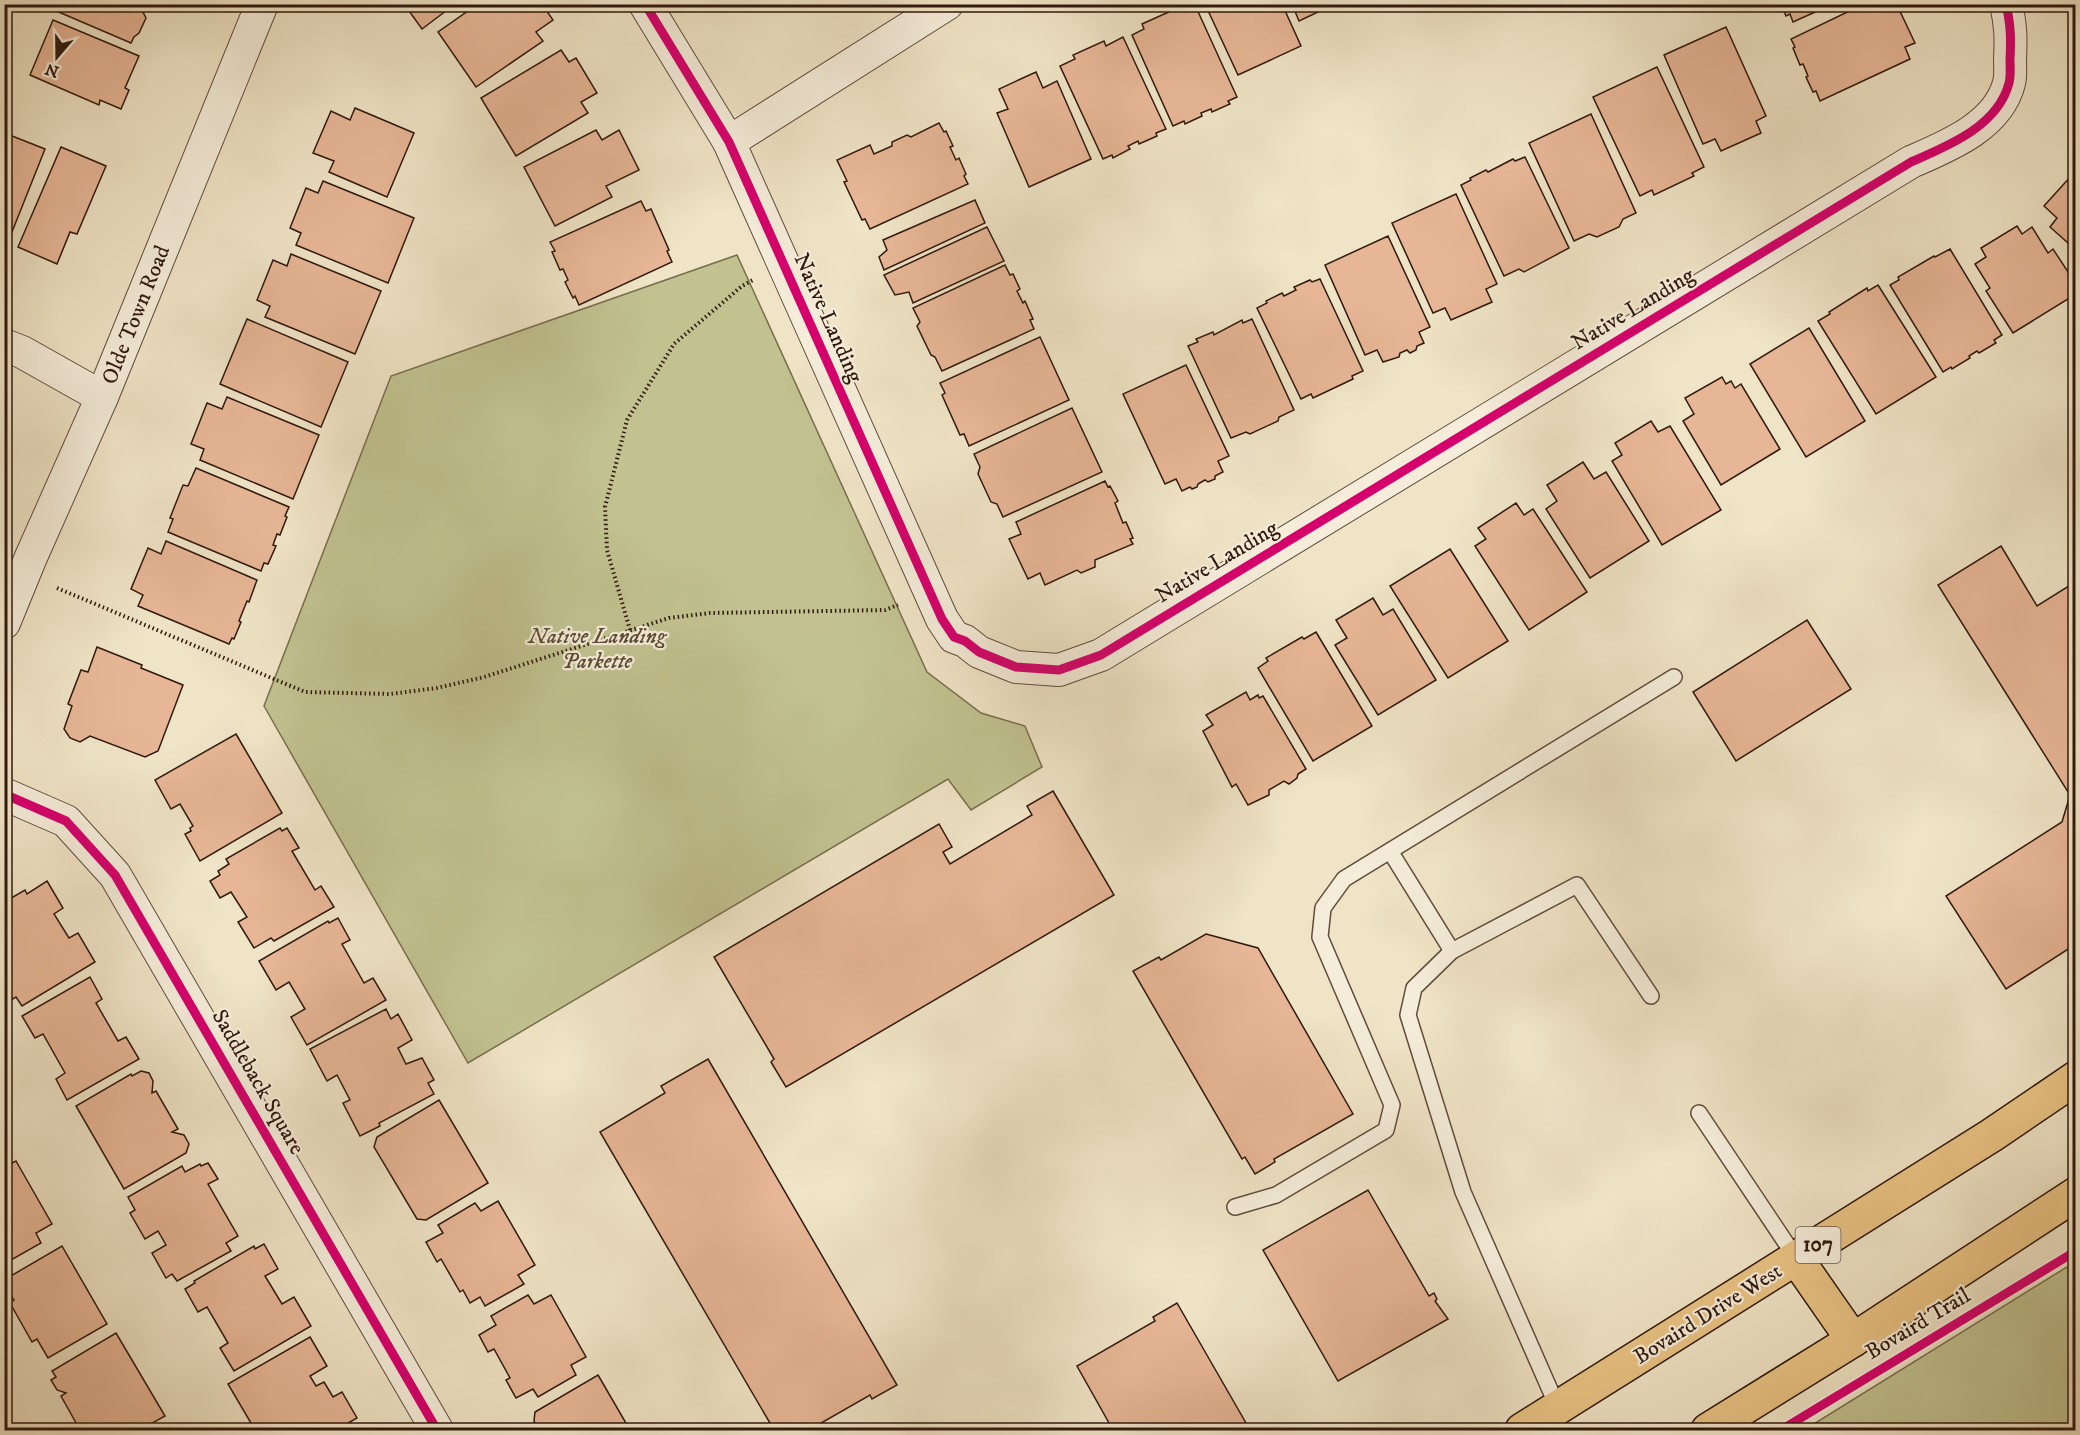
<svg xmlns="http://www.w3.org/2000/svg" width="2080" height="1435" font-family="'IM FELL DW Pica',serif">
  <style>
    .green { fill: #c1c290; stroke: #786e4e; stroke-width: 1.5 }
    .building { fill: #e7b696; stroke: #30190d; stroke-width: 1.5 }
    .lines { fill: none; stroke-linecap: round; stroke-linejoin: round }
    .service-casing { stroke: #604c3b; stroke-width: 18 }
    .minor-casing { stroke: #604c3b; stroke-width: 34 }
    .primary-casing { stroke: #30190d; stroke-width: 36 }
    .path { stroke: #30190d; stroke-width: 4; stroke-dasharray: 1.5 3; stroke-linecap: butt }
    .service { stroke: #f5edda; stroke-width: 15 }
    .minor { stroke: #f5edda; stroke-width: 32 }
    .primary { stroke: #e8c283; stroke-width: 33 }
    .cycleway-casing { stroke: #f5edda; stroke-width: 13 }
    .cycleway { stroke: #d6006c; stroke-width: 9 }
    .labels { text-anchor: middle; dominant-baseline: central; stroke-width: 4.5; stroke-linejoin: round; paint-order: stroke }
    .shield { fill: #f5edda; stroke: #6b594a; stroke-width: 1.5 }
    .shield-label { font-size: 21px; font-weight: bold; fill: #30190d }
    .street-label { font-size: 22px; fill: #30190d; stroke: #f5edda }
    .park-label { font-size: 22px; font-style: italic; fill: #5c4c34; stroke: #f5edda }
  </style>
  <rect width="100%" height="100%" fill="#efe4c6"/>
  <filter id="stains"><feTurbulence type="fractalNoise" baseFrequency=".00333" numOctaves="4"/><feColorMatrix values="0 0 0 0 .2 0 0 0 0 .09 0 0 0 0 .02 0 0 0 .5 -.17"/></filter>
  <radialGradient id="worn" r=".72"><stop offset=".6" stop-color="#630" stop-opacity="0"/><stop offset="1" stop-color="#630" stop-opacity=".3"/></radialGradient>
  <g class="green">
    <polygon points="737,255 927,672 981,713 1025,726 1042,767 971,810 948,779 468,1063 264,706 391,376"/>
    <polygon points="2075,1262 2075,1430 1804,1430"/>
  </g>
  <g class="building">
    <polygon points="40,4 144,4 143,12 146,18 139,33 134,37 131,43"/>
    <polygon points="404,4 455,4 422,29"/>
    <polygon points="478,4 542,4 553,20 536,32 543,41 476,87 438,32"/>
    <polygon points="1205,4 1282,4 1301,46 1238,75"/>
    <polygon points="1292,4 1335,4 1299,21"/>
    <polygon points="1781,4 1833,4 1793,22 1790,14 1786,16"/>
    <polygon points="1864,4 1885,4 1887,10 1897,5 1915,43 1905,47 1910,59 1820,101 1816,91 1813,92 1806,77 1808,76 1803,64 1800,65 1793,48 1795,47 1791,39"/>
    <polygon points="1195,5 1237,97 1228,101 1230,104 1212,112 1211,109 1201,113 1202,116 1185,124 1184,121 1173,126 1132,35 1144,29 1142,24 1182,6 1183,10"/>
    <polygon points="53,20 139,56 125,88 129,90 121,109 100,100 99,105 30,75"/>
    <polygon points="1726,27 1766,116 1756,121 1761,133 1721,151 1715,139 1703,144 1664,55"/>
    <polygon points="1123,37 1166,129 1156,133 1157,136 1139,144 1138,141 1128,146 1130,149 1113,158 1112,155 1103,159 1060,66 1075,59 1073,55 1104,41 1106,46"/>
    <polygon points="561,50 569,62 576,58 597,93 581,102 588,113 516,156 481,98"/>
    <polygon points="1657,67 1704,167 1692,173 1694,176 1654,195 1652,190 1640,196 1593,97"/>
    <polygon points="1036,72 1043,88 1057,81 1091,159 1029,187 997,113 1008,109 999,89"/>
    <polygon points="355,108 414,133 387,197 329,172 334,161 313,153 331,111 350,120"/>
    <polygon points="1591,114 1636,213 1623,219 1619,227 1597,237 1589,234 1574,241 1529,143"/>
    <polygon points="939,123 944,132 946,131 953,146 950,147 956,160 959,158 966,174 964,176 968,184 870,229 865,219 862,220 844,182 847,181 837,160 870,145 874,154 892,146 892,142 907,135 911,137"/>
    <polygon points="596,130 602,140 619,130 639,170 606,186 612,197 555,226 524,167"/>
    <polygon points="7,134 45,149 8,242 4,240 4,141"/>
    <polygon points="61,147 106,166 77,234 70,232 57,264 18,247"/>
    <polygon points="1525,157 1569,248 1524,272 1519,269 1504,276 1461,185 1471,180 1470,178 1486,170 1488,172 1513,159 1515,161"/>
    <polygon points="2072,175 2076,178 2076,250 2050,227 2057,218 2044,206"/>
    <polygon points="323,181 414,218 388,283 296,245 301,233 290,228 306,188 318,193"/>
    <polygon points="1456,194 1497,284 1486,289 1492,302 1451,320 1445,308 1433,313 1392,223"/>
    <polygon points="975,200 985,223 884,270 879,257 887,250 883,240"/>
    <polygon points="641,201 646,211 651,209 669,250 667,251 672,262 579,305 575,296 573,298 565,282 568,280 563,269 560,270 552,252 555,251 550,242"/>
    <polygon points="2017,226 2022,234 2032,227 2048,253 2053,249 2076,284 2076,294 2013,333 1986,291 1990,288 1975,264 1986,257 1981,248"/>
    <polygon points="987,227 1004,261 913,303 909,292 895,295 884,275"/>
    <polygon points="1388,236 1430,327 1419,332 1424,343 1417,346 1416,350 1410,353 1407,350 1400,353 1399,357 1383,362 1377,350 1365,355 1325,265"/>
    <polygon points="1950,249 2002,335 1994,340 1996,343 1979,353 1977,351 1969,356 1970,358 1952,369 1951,367 1943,372 1890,285 1899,280 1898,277 1934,256 1935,257"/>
    <polygon points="291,254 381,291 355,354 265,317 270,306 257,300 273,260 287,266"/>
    <polygon points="1005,265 1010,275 1013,274 1020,289 1017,291 1023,303 1025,301 1033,319 1030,320 1034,329 942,371 935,357 931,355 917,326 920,322 913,308"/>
    <polygon points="1320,279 1363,371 1352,376 1353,379 1313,398 1311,394 1301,399 1257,308 1267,303 1266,301 1282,293 1284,296 1296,290 1294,287 1310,280 1312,282"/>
    <polygon points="1878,285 1936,377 1876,414 1818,321 1830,314 1829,312 1867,288 1868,291"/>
    <polygon points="247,319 348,362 321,427 220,384"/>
    <polygon points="1252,319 1294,410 1279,417 1278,421 1250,434 1246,432 1231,438 1188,346 1198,342 1196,339 1213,332 1214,335 1242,320 1243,323"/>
    <polygon points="1809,328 1865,421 1806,457 1750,364"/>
    <polygon points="1040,337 1069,400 969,446 964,434 960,435 942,395 945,393 940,383"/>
    <polygon points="1186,365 1229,456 1218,461 1223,472 1215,476 1215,479 1208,482 1205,480 1198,484 1197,487 1192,489 1190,487 1182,491 1176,479 1165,484 1123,394"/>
    <polygon points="1722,377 1726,384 1731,381 1735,388 1741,384 1780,449 1721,485 1683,421 1694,414 1685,398"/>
    <polygon points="227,397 319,435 293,499 200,460 204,449 191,444 207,403 222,409"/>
    <polygon points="1072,408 1102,472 1003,517 997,504 991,502 978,474 980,467 974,454"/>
    <polygon points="1651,421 1658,432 1670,426 1721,510 1662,545 1612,461 1622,455 1615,443"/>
    <polygon points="1583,462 1594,479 1606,472 1649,541 1590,578 1546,509 1557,501 1547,485"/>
    <polygon points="196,468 289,507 285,516 287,517 280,535 277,534 273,545 276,546 268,564 264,563 261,571 168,532 173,519 170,518 183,485 188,486"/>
    <polygon points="1105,481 1108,487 1110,486 1118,501 1115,503 1123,523 1126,522 1133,538 1130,539 1133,544 1095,560 1095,567 1081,573 1077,570 1045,585 1040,573 1028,579 1009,539 1021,534 1016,522"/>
    <polygon points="1516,503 1524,515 1533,509 1587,592 1529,630 1475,546 1486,539 1478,528"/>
    <polygon points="166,541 257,580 249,602 247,601 239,621 241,622 234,639 232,638 229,644 138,606 143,595 131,589 148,548 161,554"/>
    <polygon points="2001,546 2037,606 2072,584 2076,589 2076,944 2006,989 1946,896 2062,822 2070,795 1938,585"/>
    <polygon points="1450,549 1508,641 1448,678 1390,586"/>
    <polygon points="1373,598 1383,615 1393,609 1436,680 1378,715 1335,645 1347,638 1336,620"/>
    <polygon points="1807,620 1851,689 1736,761 1693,692"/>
    <polygon points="1316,632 1372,726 1313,761 1258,668 1268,661 1266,658 1302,637 1304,639"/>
    <polygon points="97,647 142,665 141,668 183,685 158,751 145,757 90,736 80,742 70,738 64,729 72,706 68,704 81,670 88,672"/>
    <polygon points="1246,692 1250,700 1258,695 1259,698 1263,696 1306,769 1298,774 1297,778 1289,784 1284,781 1269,790 1269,795 1248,805 1236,784 1232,787 1203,731 1213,725 1206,715"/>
    <polygon points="236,734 282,813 200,861 185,834 191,831 190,828 193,826 180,804 171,809 155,780"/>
    <polygon points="1053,791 1114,895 786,1087 771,1062 774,1059 714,957 939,824 952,847 943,852 950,864 1032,815 1027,806"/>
    <polygon points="280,828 282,831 287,828 299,848 292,851 315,890 321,886 334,907 274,941 271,938 254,948 238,922 247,917 231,892 220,898 210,881 220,875 218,871 229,864 226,859"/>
    <polygon points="47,881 63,908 54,914 69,938 78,933 95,962 22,1006 16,997 11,1000 4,990 4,971 9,968 4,960 4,899 7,897 8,900 25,890 27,894"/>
    <polygon points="338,918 350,940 342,944 364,983 373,978 386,1000 307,1045 291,1017 305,1009 289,982 276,990 259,961 328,921 329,923"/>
    <polygon points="1206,934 1258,948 1353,1114 1274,1159 1275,1162 1255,1174 1245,1157 1242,1159 1133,971 1159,957 1161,960"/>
    <polygon points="90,977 102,999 96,1003 118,1041 126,1037 139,1059 67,1100 56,1079 65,1073 43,1034 35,1038 22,1016"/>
    <polygon points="386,1009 391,1019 398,1014 412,1040 398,1048 406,1064 422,1058 434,1080 428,1083 434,1094 379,1123 380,1126 360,1136 343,1103 350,1100 337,1075 327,1081 310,1049"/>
    <polygon points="708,1059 897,1385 872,1399 870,1395 809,1430 774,1430 600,1132 665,1093 661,1086"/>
    <polygon points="141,1071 149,1073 153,1081 152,1093 156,1091 178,1129 172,1132 184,1135 189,1144 186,1153 124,1189 76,1106 131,1074 132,1076"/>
    <polygon points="439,1100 488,1183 426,1220 417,1219 374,1147 377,1137"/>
    <polygon points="16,1161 52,1224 36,1233 41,1243 4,1264 4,1167"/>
    <polygon points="208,1163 218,1179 208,1184 238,1236 226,1243 231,1251 177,1281 172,1274 166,1278 152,1253 166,1245 158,1231 145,1239 130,1213 135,1210 128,1197 182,1166 185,1172 200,1164 201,1166"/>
    <polygon points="1368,1190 1429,1296 1434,1293 1437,1299 1435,1301 1448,1319 1338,1381 1263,1250"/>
    <polygon points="498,1201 535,1265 518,1275 524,1284 485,1306 480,1297 470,1303 463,1290 460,1292 441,1259 437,1262 426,1242 443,1233 438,1225 475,1203 481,1211"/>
    <polygon points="264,1244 278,1269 265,1276 282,1304 294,1297 311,1326 234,1371 220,1348 228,1343 207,1307 198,1312 185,1289 195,1283 194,1281 254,1246 255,1249"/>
    <polygon points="62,1246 107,1324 48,1358 37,1339 32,1342 10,1303 14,1300 4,1285 4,1280"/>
    <polygon points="528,1295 534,1304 551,1295 586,1357 571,1365 576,1375 538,1397 533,1389 516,1398 506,1380 510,1378 494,1349 488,1352 479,1335 496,1325 491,1316"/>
    <polygon points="1177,1303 1250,1430 1113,1430 1077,1366 1155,1321 1153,1317"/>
    <polygon points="116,1333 165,1416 140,1430 80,1430 61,1396 66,1393 57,1390 51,1380 56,1377 52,1371"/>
    <polygon points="310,1337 327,1366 310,1376 316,1386 324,1382 333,1397 342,1392 357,1418 336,1430 255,1430 228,1384"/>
    <polygon points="598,1375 630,1430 539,1430 534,1421 535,1412"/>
  </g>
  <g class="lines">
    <defs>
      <g id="service">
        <polyline points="1390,851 1452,951"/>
        <polyline points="1699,1113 1796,1258"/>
        <polyline points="1235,1207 1276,1195 1386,1130 1392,1105 1320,937 1323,908 1344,879 1674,677"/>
        <polyline points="1558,1408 1463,1192 1408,1015 1414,988 1452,951 1577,885 1651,996"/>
      </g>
      <g id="minor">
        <path d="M645,4L729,142L942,619L954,637L965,641L979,652L1016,667L1059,670L1101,655L1911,162C1948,146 1998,126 2009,83C2011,76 2010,67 2010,60C2011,39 2011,26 2006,4"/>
        <polyline points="729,142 947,4"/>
        <polyline points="4,345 22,352 102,397"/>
        <polyline points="4,623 31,557 102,397 262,4"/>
        <polyline points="4,794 66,821 115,875 437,1430"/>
      </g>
      <g id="primary">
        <polyline points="1796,1258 1853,1340"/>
        <polyline points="1522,1430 1992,1135 2076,1078"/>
        <polyline points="1708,1430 1853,1340 2076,1194"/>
      </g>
    </defs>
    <use href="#service" class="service-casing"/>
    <use href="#minor" class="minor-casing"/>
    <use href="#primary" class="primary-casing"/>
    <g class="path">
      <polyline points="57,588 305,692 390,694 437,688 484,677 669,618 710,613 885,610 898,605"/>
      <polyline points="630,630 607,550 605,507 627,420 674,344 742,286 753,280"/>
    </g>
    <use href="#service" class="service"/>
    <use href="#minor" class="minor"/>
    <use href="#primary" class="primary"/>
    <defs>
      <g id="cycleway">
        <path d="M645,4L729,142L942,619L954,637L965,641L979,652L1016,667L1059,670L1101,655L1911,162C1948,146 1998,126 2009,83C2011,76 2010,67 2010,60C2011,39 2011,26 2006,4"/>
        <polyline points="4,794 66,821 115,875 437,1430"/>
        <polyline points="1781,1430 2076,1251"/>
      </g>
    </defs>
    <use href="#cycleway" class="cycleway-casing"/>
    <use href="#cycleway" class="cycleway"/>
  </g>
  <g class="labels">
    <rect class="shield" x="1795.5" y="1227" width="45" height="36" rx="4.5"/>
    <g class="shield-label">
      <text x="1818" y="1245">107</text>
    </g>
    <g class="street-label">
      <text transform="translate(1633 309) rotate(-31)">Native Landing</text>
      <text transform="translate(136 315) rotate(-68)">Olde Town Road</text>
      <text transform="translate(828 318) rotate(66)">Native Landing</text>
      <text transform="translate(1217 562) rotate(-31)">Native Landing</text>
      <text transform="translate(258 1082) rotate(60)">Saddleback Square</text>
      <text transform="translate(1708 1314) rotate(-32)">Bovaird Drive West</text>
      <text transform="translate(1918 1324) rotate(-31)">Bovaird Trail</text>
    </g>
    <g class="park-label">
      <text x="597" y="636">Native Landing<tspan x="597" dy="25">Parkette</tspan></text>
    </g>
  </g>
  <rect width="2080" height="1435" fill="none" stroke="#efe4c6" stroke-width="24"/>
  <rect x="6" y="6" width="2068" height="1423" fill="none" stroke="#30190d" stroke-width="3"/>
  <rect x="12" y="12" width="2056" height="1411" fill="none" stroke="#30190d" stroke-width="1.5"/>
  <g transform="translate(57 57) rotate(200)" stroke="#f5edda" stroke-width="4.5" paint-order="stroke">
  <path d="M0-4.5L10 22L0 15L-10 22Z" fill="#30190d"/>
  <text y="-9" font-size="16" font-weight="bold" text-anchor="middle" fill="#30190d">N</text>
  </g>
  <rect width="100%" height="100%" filter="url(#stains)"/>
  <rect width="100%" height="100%" fill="url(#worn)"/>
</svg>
